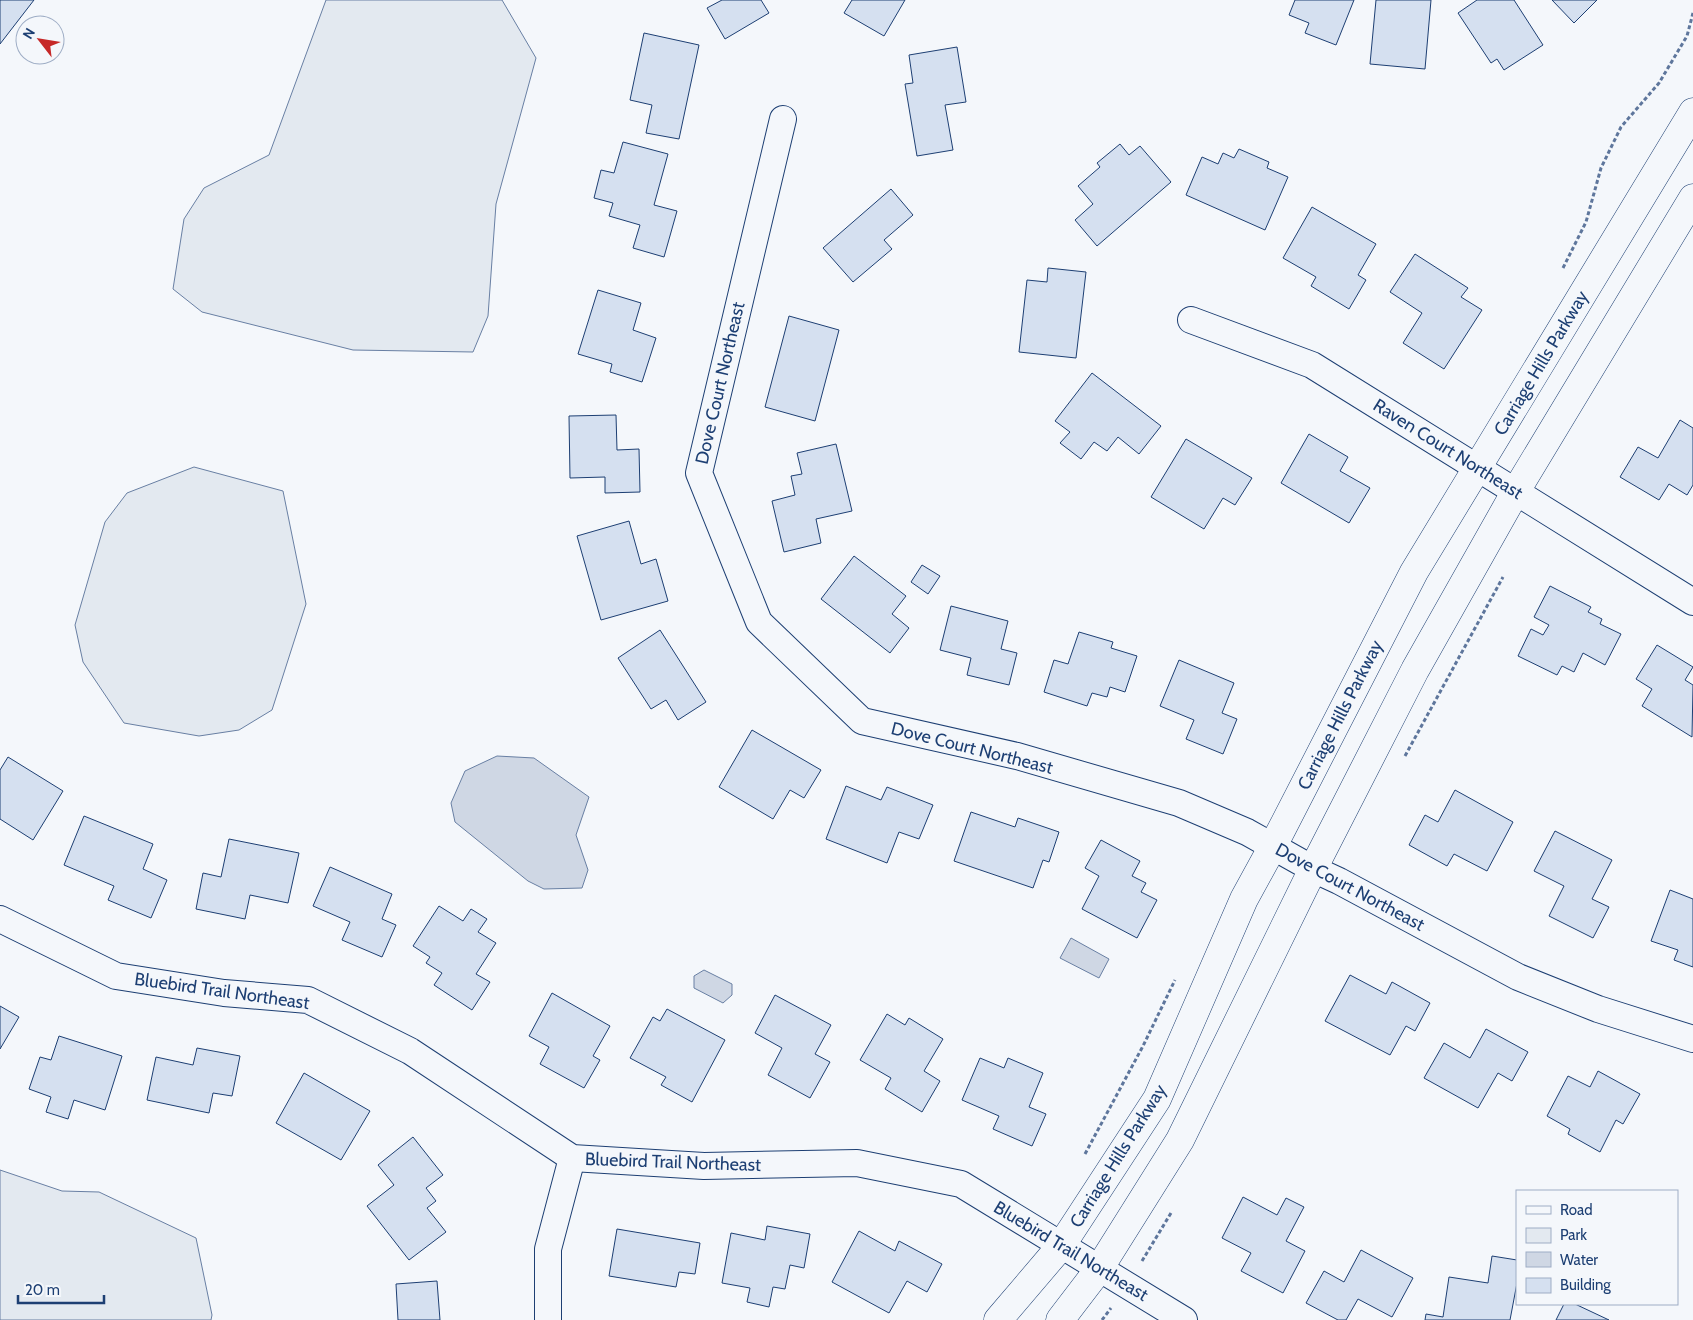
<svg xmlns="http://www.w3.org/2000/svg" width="1693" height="1320" font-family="Cabin,sans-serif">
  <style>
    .green { fill: #e3e9f0; stroke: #687fa3 }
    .water { fill: #cfd7e4; stroke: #687fa3 }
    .building { fill: #d5e0f0; stroke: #1d3f73 }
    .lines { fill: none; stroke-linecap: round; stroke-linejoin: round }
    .minor-casing { stroke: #1d3f73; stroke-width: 28 }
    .tertiary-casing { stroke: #1d3f73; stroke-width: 29 }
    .path { stroke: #5e769c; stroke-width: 3; stroke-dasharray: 4 2.5; stroke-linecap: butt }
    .minor { stroke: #f4f7fb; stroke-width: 26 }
    .tertiary { stroke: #f4f7fb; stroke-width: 28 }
    .labels { text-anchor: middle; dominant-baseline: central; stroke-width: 4; stroke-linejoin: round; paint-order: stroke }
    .street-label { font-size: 18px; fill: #1d3f73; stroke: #f4f7fb }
  </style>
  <rect width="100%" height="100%" fill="#f4f7fb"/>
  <g class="green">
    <polygon points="326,0 502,0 536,58 496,204 488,316 473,352 353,350 202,312 173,289 184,219 204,188 269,155"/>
    <polygon points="194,467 283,491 306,604 272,710 239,730 199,736 124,723 83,662 75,625 105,522 127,493"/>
    <polygon points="0,1170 62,1191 99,1192 196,1238 212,1315 211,1320 0,1320"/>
  </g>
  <g class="water">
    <polygon points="497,756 534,758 589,797 576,835 588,870 582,888 544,889 528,881 455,822 451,803 465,771"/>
    <polygon points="1071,938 1109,959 1099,978 1060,958"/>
    <polygon points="704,970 732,984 732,995 723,1003 694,988 694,976"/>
  </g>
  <g class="building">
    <polygon points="0,0 34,0 0,44"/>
    <polygon points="722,0 761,0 769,13 725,39 707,8"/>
    <polygon points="852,0 905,0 884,36 844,13"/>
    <polygon points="1295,0 1354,0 1336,45 1305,33 1309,23 1289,15"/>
    <polygon points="1376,0 1431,0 1425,69 1370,64"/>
    <polygon points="1477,0 1514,0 1543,45 1504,70 1497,59 1491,63 1458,13"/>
    <polygon points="1552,0 1597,0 1574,23"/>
    <polygon points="644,33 699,45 679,139 646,133 652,105 630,100"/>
    <polygon points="957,47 966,102 945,105 953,150 917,156 905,84 913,83 909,55"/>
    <polygon points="623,142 668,154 654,205 677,211 664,257 633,248 640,225 609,216 613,203 594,198 601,170 614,173"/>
    <polygon points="1120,144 1129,155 1140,146 1171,182 1097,246 1075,220 1093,204 1078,186 1100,167 1097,163"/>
    <polygon points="1239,149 1269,162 1267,168 1288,177 1265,230 1186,195 1202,157 1218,164 1223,153 1234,158"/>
    <polygon points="891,189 913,215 884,240 892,249 853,282 823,248"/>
    <polygon points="1312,207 1376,244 1358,275 1366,280 1349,309 1311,286 1316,277 1283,258"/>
    <polygon points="1415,254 1468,288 1461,297 1482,310 1444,369 1403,343 1422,313 1390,292"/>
    <polygon points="1048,268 1086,272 1076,358 1019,352 1027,280 1047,282"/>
    <polygon points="598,290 641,303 633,330 656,338 642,382 610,372 612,364 578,354"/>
    <polygon points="789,316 839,330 815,421 765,407"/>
    <polygon points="1092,373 1161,426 1139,454 1118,437 1107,451 1094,442 1081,459 1060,443 1070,432 1055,421"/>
    <polygon points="616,415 617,450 639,449 640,492 605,493 605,477 570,478 569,416"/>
    <polygon points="1680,420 1693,428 1693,485 1687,495 1669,484 1659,500 1620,477 1638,447 1658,458"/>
    <polygon points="1309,434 1348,457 1340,471 1370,488 1349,523 1281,483"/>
    <polygon points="1186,439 1252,478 1235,505 1223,498 1204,529 1151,497"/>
    <polygon points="836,444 852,511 816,519 821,543 784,552 772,501 795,495 791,476 802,474 797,453"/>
    <polygon points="629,521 641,564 656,559 668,601 601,620 577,536"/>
    <polygon points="854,556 906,596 892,614 909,628 890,653 821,599"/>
    <polygon points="922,565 940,576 928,594 911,582"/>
    <polygon points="1550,586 1591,607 1588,612 1602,619 1600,624 1621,634 1605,665 1583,653 1574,672 1562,666 1557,675 1518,656 1531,629 1543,635 1549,625 1534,617"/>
    <polygon points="951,606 1008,621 1001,649 1017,653 1009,685 967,675 971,658 940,650"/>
    <polygon points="660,630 706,702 678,720 666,700 651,709 618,658"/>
    <polygon points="1079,632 1113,642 1111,648 1137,656 1125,692 1110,687 1107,697 1092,693 1087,706 1044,692 1054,660 1068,664"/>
    <polygon points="1657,645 1693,667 1685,680 1693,685 1692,737 1642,706 1652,689 1636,679"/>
    <polygon points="1179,660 1234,683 1222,713 1237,719 1223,754 1186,739 1194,720 1160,706"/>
    <polygon points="752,730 821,770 804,798 790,790 773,819 719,787"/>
    <polygon points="8,757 63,791 33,840 0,819 0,770"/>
    <polygon points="846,786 881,800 887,787 933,805 919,839 899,832 887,863 826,839"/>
    <polygon points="1455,790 1513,822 1487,871 1454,854 1447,866 1409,845 1425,815 1438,822"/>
    <polygon points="971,812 1015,827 1018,818 1059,832 1049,862 1043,860 1033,888 954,861"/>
    <polygon points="84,816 153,844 143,869 167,880 151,918 108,900 114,886 64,865"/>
    <polygon points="1555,831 1612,860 1592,899 1609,907 1593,938 1549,916 1564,886 1534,871"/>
    <polygon points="229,839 299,853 288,903 250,895 245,919 196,909 203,873 221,877"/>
    <polygon points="1101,840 1140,861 1132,876 1146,883 1141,892 1157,900 1137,938 1082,909 1099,876 1085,868"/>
    <polygon points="330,867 392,894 382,919 396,925 382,957 342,940 350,922 313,906"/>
    <polygon points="1670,890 1693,899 1693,967 1674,960 1678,950 1651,941"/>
    <polygon points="439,906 463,921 471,909 487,919 478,932 496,943 476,974 490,982 472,1010 434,985 442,973 426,963 430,957 413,946"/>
    <polygon points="1350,975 1386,994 1392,982 1430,1003 1415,1031 1406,1026 1390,1055 1325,1021"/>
    <polygon points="552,993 610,1026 593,1056 600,1060 584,1088 540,1064 549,1047 529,1036"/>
    <polygon points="775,995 831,1025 815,1054 830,1062 810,1098 768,1075 782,1048 755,1033"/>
    <polygon points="0,1006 19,1017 0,1049"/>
    <polygon points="667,1009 725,1040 692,1102 661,1085 666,1077 630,1058 653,1017 660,1021"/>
    <polygon points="887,1014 905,1025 909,1018 943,1039 924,1071 940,1081 922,1112 885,1089 891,1078 860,1060"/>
    <polygon points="1486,1029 1528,1052 1512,1081 1498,1073 1478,1108 1424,1078 1444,1043 1470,1058"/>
    <polygon points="59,1036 122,1056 105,1110 74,1100 68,1119 46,1112 51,1097 29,1089 40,1057 51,1060"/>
    <polygon points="197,1048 240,1056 232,1096 213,1093 209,1113 147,1100 156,1057 193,1065"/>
    <polygon points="980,1058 1004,1068 1008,1058 1043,1073 1029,1107 1046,1114 1032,1146 993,1129 999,1116 962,1100"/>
    <polygon points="1598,1071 1640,1094 1623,1124 1616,1120 1600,1152 1568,1134 1570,1129 1547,1116 1568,1076 1590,1087"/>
    <polygon points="304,1073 370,1111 341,1160 276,1123"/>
    <polygon points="413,1137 443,1175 426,1188 436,1201 427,1208 446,1232 409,1260 367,1206 394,1185 378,1165"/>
    <polygon points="1243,1197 1277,1215 1286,1198 1304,1207 1286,1241 1305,1251 1283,1293 1241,1271 1251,1253 1222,1238"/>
    <polygon points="767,1226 810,1234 804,1268 790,1265 785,1289 773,1287 769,1307 747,1302 750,1288 722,1283 731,1233 765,1240"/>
    <polygon points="617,1229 700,1243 695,1274 679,1272 676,1287 609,1276"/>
    <polygon points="859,1231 895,1251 899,1241 942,1264 927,1292 907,1281 889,1313 832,1282"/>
    <polygon points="1361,1250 1413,1278 1392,1317 1358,1299 1346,1320 1338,1320 1306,1303 1324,1271 1344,1282"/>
    <polygon points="1492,1256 1517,1260 1517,1283 1510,1320 1425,1320 1426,1314 1443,1317 1449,1277 1488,1283"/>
    <polygon points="437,1281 440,1320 398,1320 396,1284"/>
    <polygon points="1564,1304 1575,1304 1609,1320 1556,1320"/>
  </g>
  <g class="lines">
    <defs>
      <g id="minor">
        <polyline points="783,119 699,473 759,622 862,721 1017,756 1179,803 1247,832 1313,869 1339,881 1518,977 1598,1009 1693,1039"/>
        <polyline points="1191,320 1312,365 1693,602"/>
        <polyline points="0,919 116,976 224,993 308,1000 410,1051 572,1158 704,1166 857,1163 961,1184 1184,1320"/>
        <polyline points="548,1320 548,1249 572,1158"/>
      </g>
      <g id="tertiary">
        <polyline points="998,1320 1061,1246 1157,1099 1244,899 1273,846 1414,572 1693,112"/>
        <polyline points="1060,1320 1099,1269 1180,1140 1313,869 1415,670 1516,491 1693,198"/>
      </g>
    </defs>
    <use href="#minor" class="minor-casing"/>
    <use href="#tertiary" class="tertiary-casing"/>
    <g class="path">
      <polyline points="1563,268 1586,222 1601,168 1621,127 1659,83 1687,36 1693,13"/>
      <polyline points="1405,756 1503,577"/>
      <polyline points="1085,1154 1143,1046 1175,980"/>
      <polyline points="1142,1261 1171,1213"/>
      <polyline points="1102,1320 1111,1308"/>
    </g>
    <use href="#minor" class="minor"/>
    <use href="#tertiary" class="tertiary"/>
  </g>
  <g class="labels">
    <g class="street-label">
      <text transform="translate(1541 363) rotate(-59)">Carriage Hills Parkway</text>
      <text transform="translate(720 383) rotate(-77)">Dove Court Northeast</text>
      <text transform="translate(1448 449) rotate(32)">Raven Court Northeast</text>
      <text transform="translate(1340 715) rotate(-63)">Carriage Hills Parkway</text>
      <text transform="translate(972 748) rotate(14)">Dove Court Northeast</text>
      <text transform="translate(1350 887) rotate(28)">Dove Court Northeast</text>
      <text transform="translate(222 991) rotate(8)">Bluebird Trail Northeast</text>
      <text transform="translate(1118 1156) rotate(-58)">Carriage Hills Parkway</text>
      <text transform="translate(673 1162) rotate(2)">Bluebird Trail Northeast</text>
      <text transform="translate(1071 1251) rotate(31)">Bluebird Trail Northeast</text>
    </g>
  </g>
  <rect x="1516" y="1190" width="162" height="115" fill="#f4f7fb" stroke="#9eadc5"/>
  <rect x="1526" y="1206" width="25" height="8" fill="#f4f7fb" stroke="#9eadc5"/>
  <text x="1560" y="1215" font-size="15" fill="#1d3f73">Road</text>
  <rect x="1526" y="1228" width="25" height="15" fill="#e3e9f0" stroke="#9eadc5"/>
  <text x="1560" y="1240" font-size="15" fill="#1d3f73">Park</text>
  <rect x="1526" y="1252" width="25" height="15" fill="#cfd7e4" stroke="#9eadc5"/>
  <text x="1560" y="1265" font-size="15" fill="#1d3f73">Water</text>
  <rect x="1526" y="1278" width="25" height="15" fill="#d5e0f0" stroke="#9eadc5"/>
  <text x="1560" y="1290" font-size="15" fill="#1d3f73">Building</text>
  <g transform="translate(40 40) rotate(301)"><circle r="24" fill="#f4f7fb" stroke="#9eadc5"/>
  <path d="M0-4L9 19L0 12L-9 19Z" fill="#c62828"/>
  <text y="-8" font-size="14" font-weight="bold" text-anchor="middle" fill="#1d3f73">N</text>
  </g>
  <path d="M18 1295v8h86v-8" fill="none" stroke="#1d3f73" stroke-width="2.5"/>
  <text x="25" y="1295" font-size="15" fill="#1d3f73" stroke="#f4f7fb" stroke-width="4" paint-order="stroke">20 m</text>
</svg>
